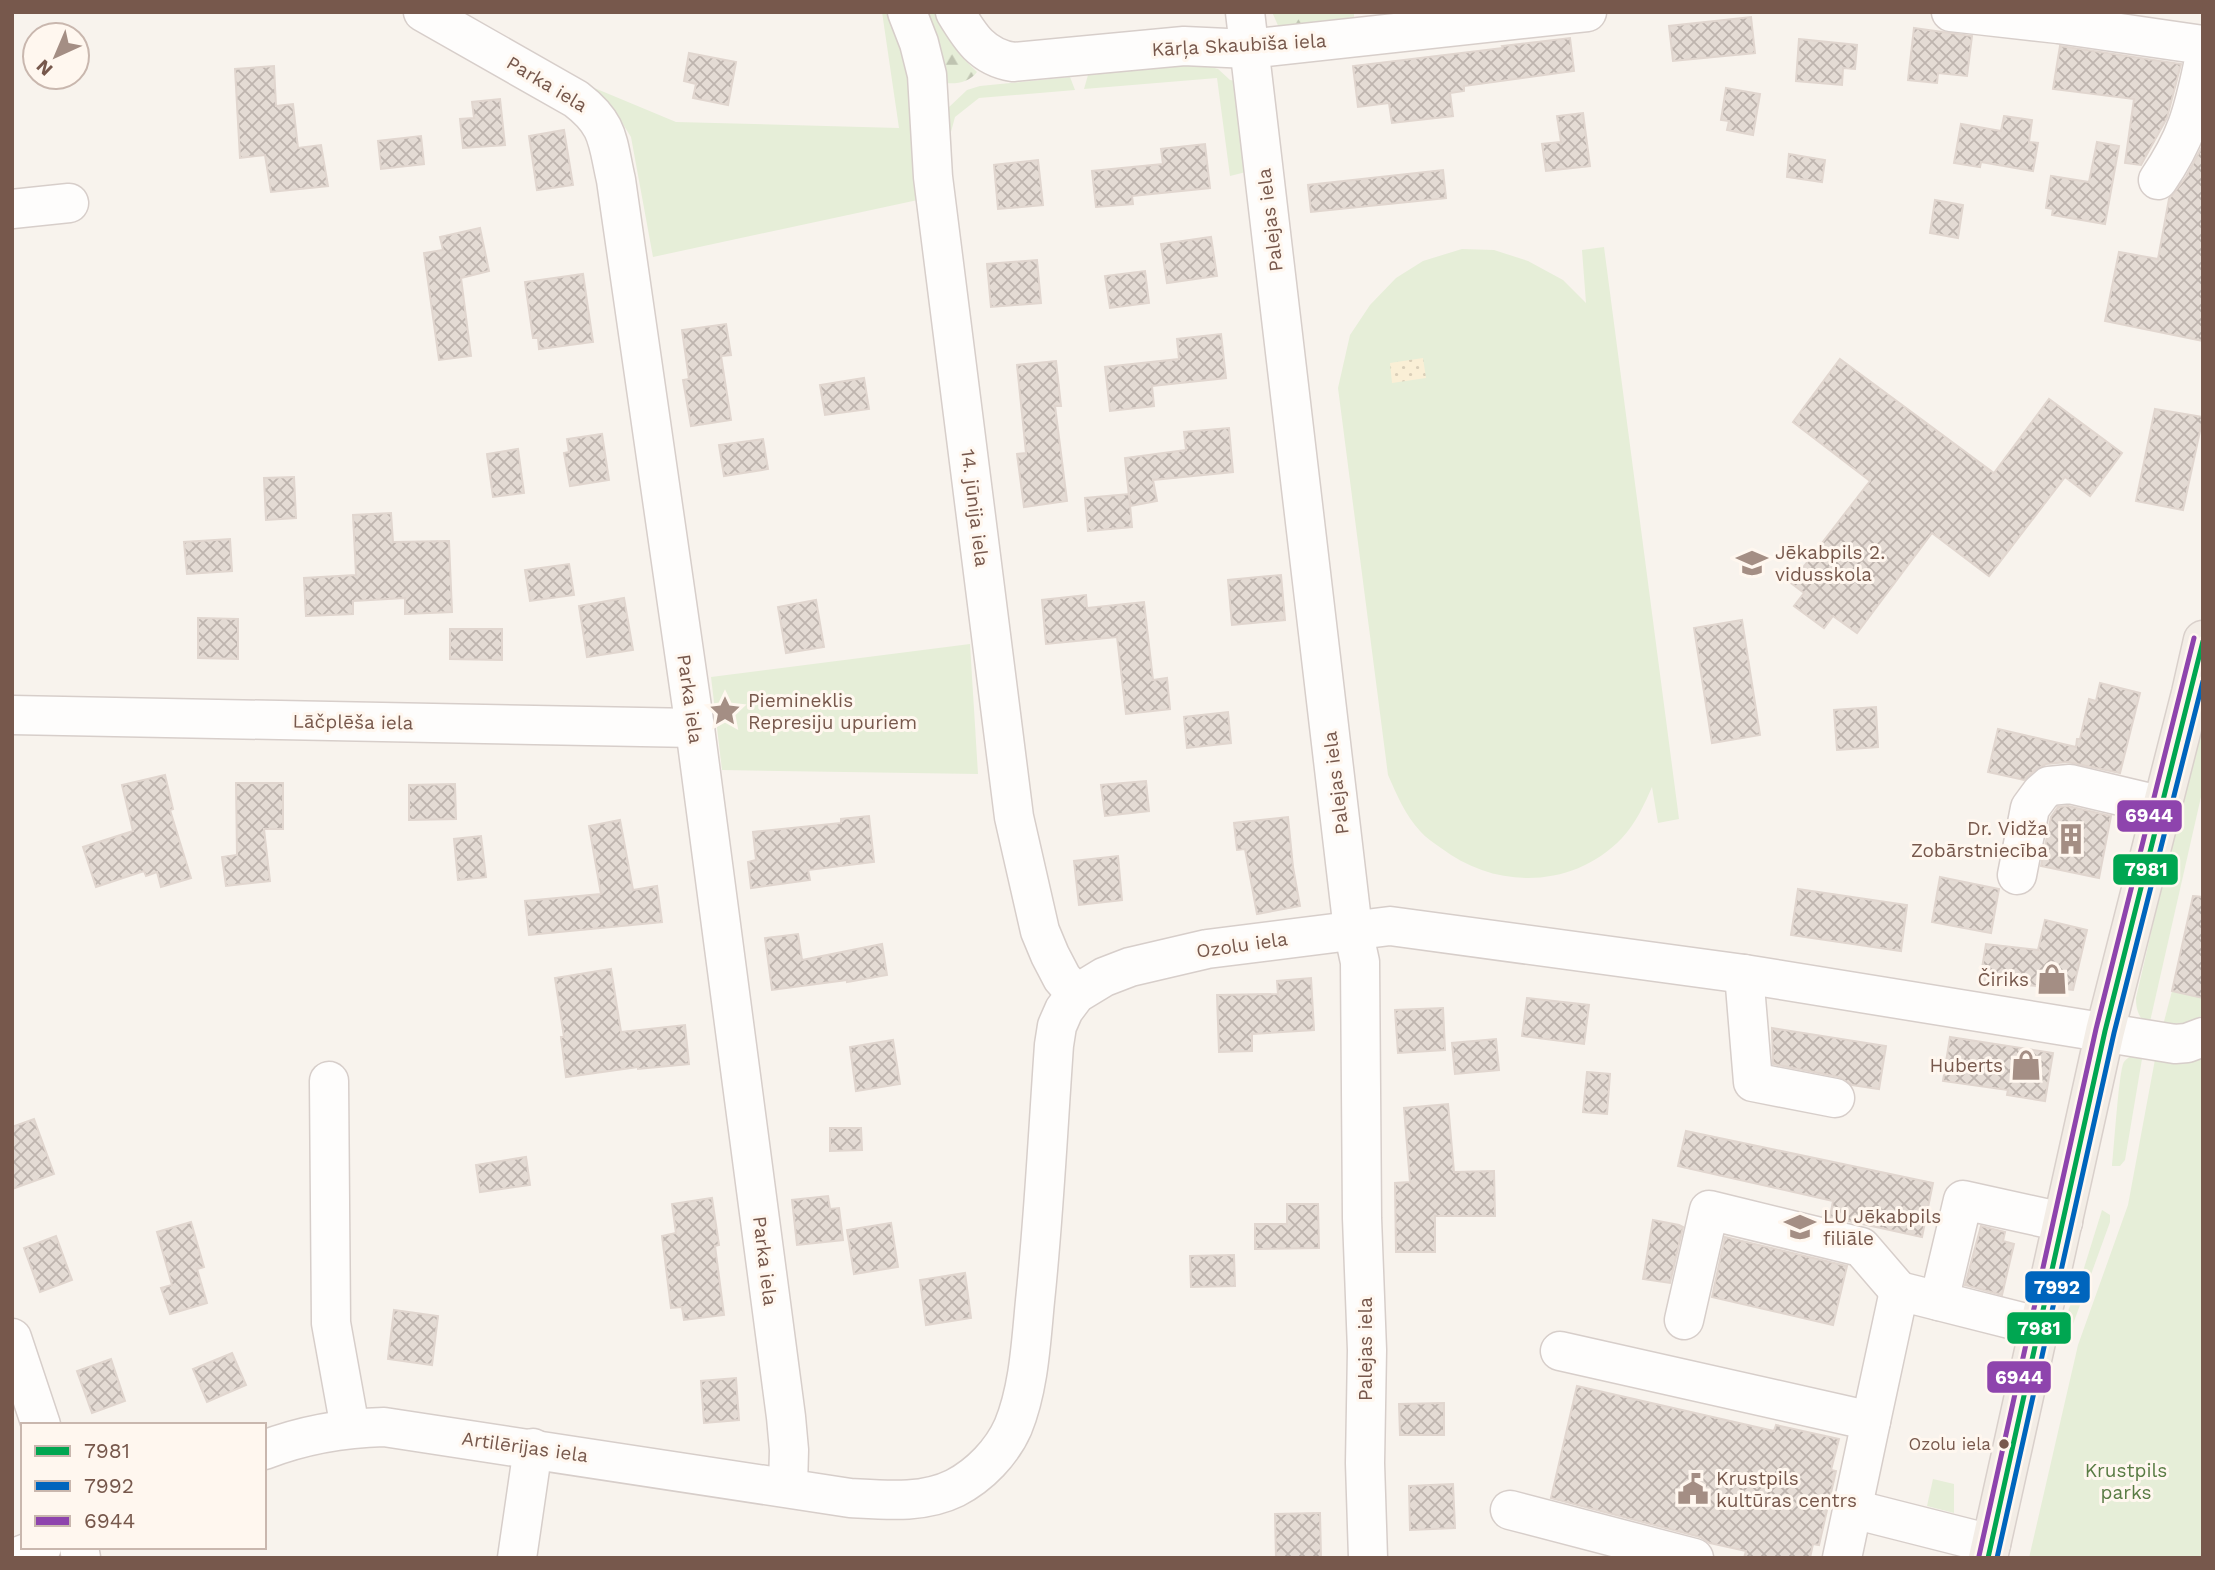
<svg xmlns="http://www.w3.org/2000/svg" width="2215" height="1570" font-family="'Work Sans',sans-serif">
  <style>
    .green { fill: #e6eed8 }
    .forest { fill: url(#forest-firs) }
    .sand { fill: url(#sand-dots) }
    .building { fill: url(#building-cross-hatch); stroke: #e1d6cf; stroke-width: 2 }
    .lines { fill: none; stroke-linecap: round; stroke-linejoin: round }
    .minor-casing { stroke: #d7ceca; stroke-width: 41 }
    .major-casing { stroke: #d9d0cb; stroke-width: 41 }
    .minor { stroke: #fefdfc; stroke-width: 38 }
    .major { stroke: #f3ede6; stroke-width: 38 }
    .bus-1-casing { stroke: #fff7ef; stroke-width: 10 }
    .bus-2-casing { stroke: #fff7ef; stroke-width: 10 }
    .bus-3-casing { stroke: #fff7ef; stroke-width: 10 }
    .bus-1 { stroke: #00a651; stroke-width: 5 }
    .bus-2 { stroke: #0065bd; stroke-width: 5 }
    .bus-3 { stroke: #8e44ad; stroke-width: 5 }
    .bus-dot { fill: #77584c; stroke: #fff7ef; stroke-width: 2.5 }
    .labels { text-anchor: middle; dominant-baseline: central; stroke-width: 6; stroke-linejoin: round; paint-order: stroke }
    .bus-label { font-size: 17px; fill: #77584c; stroke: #fff7ef; text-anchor: end }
    .street-label { font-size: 19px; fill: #77584c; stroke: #fff7ef }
    .poi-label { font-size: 19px; fill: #77584c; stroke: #fff7ef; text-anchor: start }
    .park-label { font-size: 19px; fill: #597c44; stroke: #fff7ef }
    .line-badge { stroke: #fff7ef; stroke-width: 2.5 }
    .badge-label { font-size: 19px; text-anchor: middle; font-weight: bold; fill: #fff }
  </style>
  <defs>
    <pattern id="forest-firs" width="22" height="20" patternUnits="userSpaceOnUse" patternTransform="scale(1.75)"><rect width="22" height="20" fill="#e6eed8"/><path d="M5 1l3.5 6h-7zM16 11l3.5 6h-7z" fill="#bfc4b1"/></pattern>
    <pattern id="sand-dots" width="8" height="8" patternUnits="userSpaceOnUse" patternTransform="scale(1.75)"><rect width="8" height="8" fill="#faefd6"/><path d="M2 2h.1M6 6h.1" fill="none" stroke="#dacfb9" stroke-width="1.8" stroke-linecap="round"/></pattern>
    <pattern id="building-cross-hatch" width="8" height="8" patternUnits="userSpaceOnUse" patternTransform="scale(1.75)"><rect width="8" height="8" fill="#e4dbd4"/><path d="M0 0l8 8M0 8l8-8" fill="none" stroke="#beb4ae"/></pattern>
  </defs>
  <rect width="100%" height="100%" fill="#f8f3ed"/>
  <g class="green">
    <polygon points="882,12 898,12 927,198 653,257 631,137 616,113 592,87 676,122 899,128"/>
    <polygon points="1201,64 1218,69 1230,80 1236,81 1246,172 1230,176 1217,78 1084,89 1088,75"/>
    <polygon points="1070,77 1075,90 979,98 955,117 945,154 947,109 967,90 980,86"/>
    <path d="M1604,247L1679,819L1658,823L1652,787C1644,805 1636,823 1622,838C1573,889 1496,890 1441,848C1434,843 1426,838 1420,831C1405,815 1397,795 1388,775L1338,388L1350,335L1370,305L1396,278L1423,261L1462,249L1494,250L1528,261L1563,280L1586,303L1582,250Z"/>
    <polygon points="970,644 978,774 722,770 711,677"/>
    <path d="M2203,708V788L2149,1026C2139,1018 2136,1011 2136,998Z"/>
    <polygon points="2172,991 2203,998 2203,1015 2181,1026 2162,1029"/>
    <path d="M2143,1053L2125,1160L2120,1166H2112C2114,1150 2119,1068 2124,1062C2129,1055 2136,1055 2143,1053Z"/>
    <polygon points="2203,1053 2203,1558 2029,1558 2078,1345 2128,1205 2156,1054"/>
    <polygon points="2102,1210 2110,1215 2110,1222 2068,1338 2062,1344 2056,1344 2084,1268"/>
    <polygon points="1933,1479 1954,1484 1954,1513 1927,1506"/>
  </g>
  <g class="forest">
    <path d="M916,12H943L962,50L964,59L977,72C967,85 950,85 935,81Z"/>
    <polygon points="1272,12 1354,12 1354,17 1280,30"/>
  </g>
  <polygon class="sand" points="1423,358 1426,378 1392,383 1390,363"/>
  <g class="building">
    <polygon points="1751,17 1755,53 1673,61 1669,26"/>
    <polygon points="1914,28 1972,36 1967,76 1938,73 1937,83 1908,80"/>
    <polygon points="1570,38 1574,71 1464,86 1464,91 1450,93 1453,116 1392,123 1389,103 1358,107 1353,66 1503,48 1502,46"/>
    <polygon points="1799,39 1857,45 1855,69 1843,68 1842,85 1796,81"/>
    <polygon points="2060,46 2181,64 2167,118 2141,165 2125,163 2134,99 2053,89"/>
    <polygon points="689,53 736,62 728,105 693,98 696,84 684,81"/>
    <polygon points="274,66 276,106 293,104 298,148 321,145 328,186 271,192 265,155 240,158 235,69"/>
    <polygon points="1726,88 1760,94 1753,135 1727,130 1729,121 1721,120"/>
    <polygon points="500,99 505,145 463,148 460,119 474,118 472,102"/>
    <polygon points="1583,113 1590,166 1546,171 1542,144 1561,142 1557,116"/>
    <polygon points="2004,116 2032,120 2029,142 2038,143 2033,171 1981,162 1980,167 1954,163 1961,124 2001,131"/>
    <polygon points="564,130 573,185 537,190 529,136"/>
    <polygon points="421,136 424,164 381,169 378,141"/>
    <polygon points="2097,142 2119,146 2105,224 2052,215 2053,209 2046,208 2051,176 2089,182"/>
    <polygon points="1205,144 1210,188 1132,196 1133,204 1096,207 1092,171 1163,164 1161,149"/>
    <polygon points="2203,145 2203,341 2105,321 2119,252 2158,259 2169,199 2186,177"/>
    <polygon points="1789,154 1825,160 1822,182 1787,177"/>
    <polygon points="1038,160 1043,205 998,209 994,165"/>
    <polygon points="1443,170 1446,198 1311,212 1308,185"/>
    <polygon points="1935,200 1963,205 1958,238 1930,233"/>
    <polygon points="480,228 489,271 461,278 471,356 439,360 424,253 443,250 440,237"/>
    <polygon points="1211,237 1217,276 1167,283 1161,244"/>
    <polygon points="1037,260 1041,303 991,307 987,264"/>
    <polygon points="1145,271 1149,303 1110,308 1105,276"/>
    <polygon points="583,274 593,342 539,349 538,338 533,338 525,282"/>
    <polygon points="726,324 731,355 721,356 731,420 691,426 683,380 689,379 682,330"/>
    <polygon points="1221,334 1226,378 1152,386 1154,406 1110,411 1105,367 1179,359 1177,339"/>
    <polygon points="1840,359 1994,473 2049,399 2122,453 2090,496 2065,477 1989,576 1932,533 1857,633 1833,616 1824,628 1794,606 1804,593 1791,583 1870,481 1793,422"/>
    <polygon points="1056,361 1061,406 1055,406 1067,501 1024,507 1017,454 1026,453 1017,365"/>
    <polygon points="864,378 869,409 825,415 820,385"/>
    <polygon points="2155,409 2203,417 2183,510 2136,501"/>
    <polygon points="1229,428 1233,472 1153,480 1157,501 1130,506 1125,458 1186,450 1184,432"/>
    <polygon points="602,434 609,480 570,486 564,453 569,452 567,439"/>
    <polygon points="763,439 768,469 724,476 719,445"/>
    <polygon points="518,449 524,493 493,497 487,454"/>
    <polygon points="294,477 296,518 266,520 264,478"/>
    <polygon points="1129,494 1132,527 1088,531 1085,498"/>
    <polygon points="391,513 393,542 449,541 452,612 405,614 405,598 353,601 353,614 306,616 304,578 356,575 353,515"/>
    <polygon points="230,539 232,571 187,574 184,542"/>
    <polygon points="569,564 574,595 530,601 525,570"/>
    <polygon points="1281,575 1285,620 1232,625 1228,580"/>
    <polygon points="1086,595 1087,608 1144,602 1153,680 1167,678 1170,709 1126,714 1117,637 1046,644 1042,600"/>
    <polygon points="624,598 633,650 587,657 579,606"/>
    <polygon points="816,600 824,647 786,653 778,607"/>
    <polygon points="198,618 238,619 238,659 198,658"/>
    <polygon points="1742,620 1760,735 1712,743 1694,628"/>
    <polygon points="450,629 502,629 502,660 450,659"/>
    <polygon points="2100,683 2140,693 2120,773 2068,762 2046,764 2035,770 2024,780 1988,772 1998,729 2076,747 2077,739 2080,739 2089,699 2096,701"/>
    <polygon points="1876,707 1878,747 1837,750 1834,710"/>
    <polygon points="1228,712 1231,743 1187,748 1184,717"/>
    <polygon points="165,775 173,809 170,810 191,878 161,887 157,872 146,876 144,871 96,887 83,847 133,831 122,785"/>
    <polygon points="1146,781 1149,811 1105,816 1101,785"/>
    <polygon points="236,783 283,783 283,829 264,829 270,881 226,886 222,857 237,855"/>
    <polygon points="455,784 456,819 409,820 409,785"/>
    <polygon points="2068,806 2111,816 2099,878 2041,866 2051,817 2058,807"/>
    <polygon points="869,816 874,862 808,870 810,880 751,888 748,862 756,860 753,832 841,823 841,819"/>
    <polygon points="1288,817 1293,867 1300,906 1257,914 1245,849 1237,850 1234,823"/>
    <polygon points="620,820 633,890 657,886 662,922 529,935 525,901 601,894 589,826"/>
    <polygon points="481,836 486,877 458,880 454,839"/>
    <polygon points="1118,856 1122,900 1079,905 1074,861"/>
    <polygon points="1940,877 1999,889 1991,933 1932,922"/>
    <polygon points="1798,889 1907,905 1901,951 1791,935"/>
    <polygon points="2193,896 2203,897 2203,998 2172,991"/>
    <polygon points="2045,920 2087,930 2073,990 1980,980 1986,944 2038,950"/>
    <polygon points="798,934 802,960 882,944 887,975 847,982 847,980 772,990 765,938"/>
    <polygon points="611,969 621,1032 685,1025 689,1064 638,1069 638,1067 566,1077 561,1037 564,1037 555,978"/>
    <polygon points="1311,978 1314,1030 1252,1034 1252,1051 1219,1052 1217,995 1278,994 1277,981"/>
    <polygon points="1527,998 1589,1005 1584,1044 1522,1036"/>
    <polygon points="1443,1008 1445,1050 1398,1053 1395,1010"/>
    <polygon points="1772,1028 1886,1046 1879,1089 1852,1085 1839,1077 1773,1064"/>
    <polygon points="1950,1037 2053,1053 2045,1101 2007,1095 2008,1090 1943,1081"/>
    <polygon points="1496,1039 1499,1070 1455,1074 1452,1043"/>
    <polygon points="893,1040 900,1084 856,1091 850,1047"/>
    <polygon points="1587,1072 1610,1074 1607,1114 1583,1112"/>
    <polygon points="1448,1104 1454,1172 1494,1171 1495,1216 1435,1216 1435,1252 1396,1252 1395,1183 1410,1182 1404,1108"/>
    <polygon points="34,1119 54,1174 12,1189 12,1127"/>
    <polygon points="830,1128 861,1128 862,1150 830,1151"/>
    <polygon points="1686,1131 1933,1183 1922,1237 1830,1217 1833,1201 1678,1166"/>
    <polygon points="526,1157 530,1185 480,1192 476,1165"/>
    <polygon points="828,1196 830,1209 839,1208 843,1240 797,1245 792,1200"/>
    <polygon points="712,1198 719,1245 715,1246 724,1315 684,1320 682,1307 671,1308 662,1236 676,1233 672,1204"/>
    <polygon points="1287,1204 1318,1204 1319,1248 1255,1249 1255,1224 1287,1224"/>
    <polygon points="1653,1220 1679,1225 1683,1227 1670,1283 1643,1279"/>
    <polygon points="191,1222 204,1267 197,1269 207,1303 170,1314 161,1288 172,1285 157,1232"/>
    <polygon points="891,1223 898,1267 854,1274 847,1230"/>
    <polygon points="1981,1226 2005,1232 2003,1241 2014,1244 2002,1295 1965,1285"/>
    <polygon points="56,1236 72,1280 40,1292 24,1248"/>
    <polygon points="1725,1237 1847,1266 1833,1325 1712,1297"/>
    <polygon points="1234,1255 1235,1286 1191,1287 1190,1256"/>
    <polygon points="965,1273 971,1318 926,1325 920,1280"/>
    <polygon points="394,1310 438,1316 432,1365 388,1359"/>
    <polygon points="232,1353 246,1385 207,1402 193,1369"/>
    <polygon points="111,1359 125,1401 92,1413 77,1371"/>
    <polygon points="736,1378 739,1420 704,1423 701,1381"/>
    <polygon points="1577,1386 1774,1431 1776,1425 1839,1439 1831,1470 1836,1471 1819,1545 1813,1544 1810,1558 1744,1558 1746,1551 1710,1543 1700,1537 1551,1498"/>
    <polygon points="1444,1403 1444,1435 1400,1435 1399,1404"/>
    <polygon points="1453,1484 1455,1528 1410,1530 1409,1486"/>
    <polygon points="1320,1513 1321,1558 1276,1558 1275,1514"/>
  </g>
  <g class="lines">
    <defs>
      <g id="minor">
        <path d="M423,12L576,99C610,125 607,141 616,180L695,728L786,1417L789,1450L788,1487"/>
        <polyline points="907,12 919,43 927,75 933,177 1014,817 1040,931 1050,955 1062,978 1076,994"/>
        <path d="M955,12C970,37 982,57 1013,62L1184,46L1249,49L1587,12"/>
        <polyline points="1245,12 1353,930 1360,962 1362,1218 1367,1350 1365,1463 1368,1558"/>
        <polyline points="1951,12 2058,24 2203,45"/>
        <path d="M2158,180C2186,139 2193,113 2203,65"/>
        <polyline points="12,209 69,203"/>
        <polyline points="12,715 695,728"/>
        <polyline points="2017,875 2030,808 2041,793 2049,786 2070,784 2163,806"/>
        <polyline points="1744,974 1753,1082 1835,1098"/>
        <polyline points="329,1081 331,1323 350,1428"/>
        <polyline points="1939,1301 1963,1200 2063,1222"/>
        <polyline points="1684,1320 1709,1210 1861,1247 1899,1291"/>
        <polyline points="12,1338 41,1425"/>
        <polyline points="1560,1351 1871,1421 1842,1558"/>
        <polyline points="1871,1421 1899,1291 2041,1327"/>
        <path d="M264,1450C303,1435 343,1428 384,1427L850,1498C885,1500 923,1504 955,1488C980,1475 1002,1452 1013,1427C1029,1388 1031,1342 1035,1301C1044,1216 1048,1130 1054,1045L1057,1026L1064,1010L1076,994L1104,977L1130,967L1207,949L1390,926L1744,974L2175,1044L2187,1043L2203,1037"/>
        <polyline points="1853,1509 1991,1544"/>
        <polyline points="1510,1510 1694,1558"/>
        <polyline points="79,1547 81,1558"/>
        <polyline points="14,1558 42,1547"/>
        <polyline points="517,1558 533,1448"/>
      </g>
      <polyline id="major" points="1988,1558 2105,1031 2191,693 2203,640"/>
    </defs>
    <use href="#minor" class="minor-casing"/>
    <use href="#major" class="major-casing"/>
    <use href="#minor" class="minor"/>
    <use href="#major" class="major"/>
    <defs>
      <polyline id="bus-1" points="1988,1558 2105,1031 2203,641"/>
      <polyline id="bus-2" points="1997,1558 2114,1033 2203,681"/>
      <polyline id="bus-3" points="1979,1556 2096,1029 2194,638"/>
    </defs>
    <use href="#bus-1" class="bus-1-casing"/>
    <use href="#bus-2" class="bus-2-casing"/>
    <use href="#bus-3" class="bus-3-casing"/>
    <use href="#bus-1" class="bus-1"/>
    <use href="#bus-2" class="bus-2"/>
    <use href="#bus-3" class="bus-3"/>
  </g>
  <defs>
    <symbol id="school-bare" viewBox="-9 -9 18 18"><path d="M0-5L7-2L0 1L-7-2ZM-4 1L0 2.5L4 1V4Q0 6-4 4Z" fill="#a48e84" stroke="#fff7ef" stroke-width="2.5" paint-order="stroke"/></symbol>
    <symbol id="sight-bare" viewBox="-9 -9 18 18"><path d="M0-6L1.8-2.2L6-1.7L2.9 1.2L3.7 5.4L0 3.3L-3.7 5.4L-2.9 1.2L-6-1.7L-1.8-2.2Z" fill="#a48e84" stroke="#fff7ef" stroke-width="2.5" paint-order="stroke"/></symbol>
    <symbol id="building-bare" viewBox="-9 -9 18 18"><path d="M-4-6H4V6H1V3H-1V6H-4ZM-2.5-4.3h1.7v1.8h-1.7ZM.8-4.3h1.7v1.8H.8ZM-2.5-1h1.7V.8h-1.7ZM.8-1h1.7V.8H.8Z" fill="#a48e84" stroke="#fff7ef" stroke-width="2.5" paint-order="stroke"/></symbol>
    <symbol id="shop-bare" viewBox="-9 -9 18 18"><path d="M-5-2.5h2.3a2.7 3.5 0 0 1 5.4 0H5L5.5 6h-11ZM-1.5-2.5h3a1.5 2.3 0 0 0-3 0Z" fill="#a48e84" stroke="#fff7ef" stroke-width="2.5" paint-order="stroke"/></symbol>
    <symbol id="civic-bare" viewBox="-9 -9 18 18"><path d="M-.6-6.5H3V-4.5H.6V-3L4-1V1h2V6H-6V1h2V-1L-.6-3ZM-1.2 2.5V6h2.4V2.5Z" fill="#a48e84" stroke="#fff7ef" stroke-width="2.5" paint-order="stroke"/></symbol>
  </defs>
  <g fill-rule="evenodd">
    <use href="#school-bare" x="1730" y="541" width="44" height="44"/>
    <use href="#sight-bare" x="703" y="689" width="44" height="44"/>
    <use href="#building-bare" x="2049" y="817" width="44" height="44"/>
    <use href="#shop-bare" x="2030" y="957" width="44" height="44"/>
    <use href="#shop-bare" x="2004" y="1043" width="44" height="44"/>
    <use href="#school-bare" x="1778" y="1205" width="44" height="44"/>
    <use href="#civic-bare" x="1671" y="1467" width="44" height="44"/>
  </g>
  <circle class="bus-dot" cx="2004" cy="1444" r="6"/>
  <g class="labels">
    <g class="bus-label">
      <text x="1991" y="1444">Ozolu iela</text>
    </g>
    <g class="street-label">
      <text transform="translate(1239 45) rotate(-3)">Kārļa Skaubīša iela</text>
      <text transform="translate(547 84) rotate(31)">Parka iela</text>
      <text transform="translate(1270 220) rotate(-97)">Palejas iela</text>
      <text transform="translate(975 508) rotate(83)">14. jūnija iela</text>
      <text transform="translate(690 699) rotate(82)">Parka iela</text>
      <text transform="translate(353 722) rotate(1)">Lāčplēša iela</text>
      <text transform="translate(1336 783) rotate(-97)">Palejas iela</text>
      <text transform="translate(1242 945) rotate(-8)">Ozolu iela</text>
      <text transform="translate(765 1261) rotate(83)">Parka iela</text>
      <text transform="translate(1365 1349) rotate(-90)">Palejas iela</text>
      <text transform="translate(525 1447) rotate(8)">Artilērijas iela</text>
    </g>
    <g class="poi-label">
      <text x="1775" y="552">Jēkabpils 2.<tspan x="1775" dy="22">vidusskola</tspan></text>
      <text x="748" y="700">Piemineklis<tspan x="748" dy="22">Represiju upuriem</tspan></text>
      <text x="2048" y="828" text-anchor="end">Dr. Vidža<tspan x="2048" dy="22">Zobārstniecība</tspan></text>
      <text x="2029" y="979" text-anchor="end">Čiriks</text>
      <text x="2003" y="1065" text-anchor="end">Huberts</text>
      <text x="1823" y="1216">LU Jēkabpils<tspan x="1823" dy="22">filiāle</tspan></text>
      <text x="1716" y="1478">Krustpils<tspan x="1716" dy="22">kultūras centrs</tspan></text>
    </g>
    <g class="park-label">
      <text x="2126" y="1470">Krustpils<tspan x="2126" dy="22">parks</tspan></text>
    </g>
  </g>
  <g class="line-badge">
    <rect x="2116" y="799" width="67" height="34" rx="7" fill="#8e44ad"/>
    <rect x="2112" y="853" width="67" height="33" rx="7" fill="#00a651"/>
    <rect x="2024" y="1270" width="67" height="34" rx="7" fill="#0065bd"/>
    <rect x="2006" y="1311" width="66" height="34" rx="7" fill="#00a651"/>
    <rect x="1986" y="1360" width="66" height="34" rx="7" fill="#8e44ad"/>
  </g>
  <g class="badge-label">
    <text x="2149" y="822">6944</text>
    <text x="2146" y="876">7981</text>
    <text x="2057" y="1294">7992</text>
    <text x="2039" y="1335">7981</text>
    <text x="2019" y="1384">6944</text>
  </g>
  <rect width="2215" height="1570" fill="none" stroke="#77584c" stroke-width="28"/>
  <rect x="21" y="1423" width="245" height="126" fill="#fff7ef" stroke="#c9b7ae" stroke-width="2"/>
  <rect x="35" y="1446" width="35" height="10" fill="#00a651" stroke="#c9b7ae" stroke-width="2"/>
  <text x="84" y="1458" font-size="21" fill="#77584c">7981</text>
  <rect x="35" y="1481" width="35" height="10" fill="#0065bd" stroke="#c9b7ae" stroke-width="2"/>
  <text x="84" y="1493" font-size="21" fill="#77584c">7992</text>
  <rect x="35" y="1516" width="35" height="10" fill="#8e44ad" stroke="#c9b7ae" stroke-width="2"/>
  <text x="84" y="1528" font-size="21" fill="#77584c">6944</text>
  <g transform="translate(56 56) rotate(224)"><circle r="33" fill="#fff7ef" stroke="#c9b7ae" stroke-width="2"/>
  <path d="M0-5L12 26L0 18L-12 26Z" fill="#a48e84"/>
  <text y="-10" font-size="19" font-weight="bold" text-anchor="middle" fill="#77584c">N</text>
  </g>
</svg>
